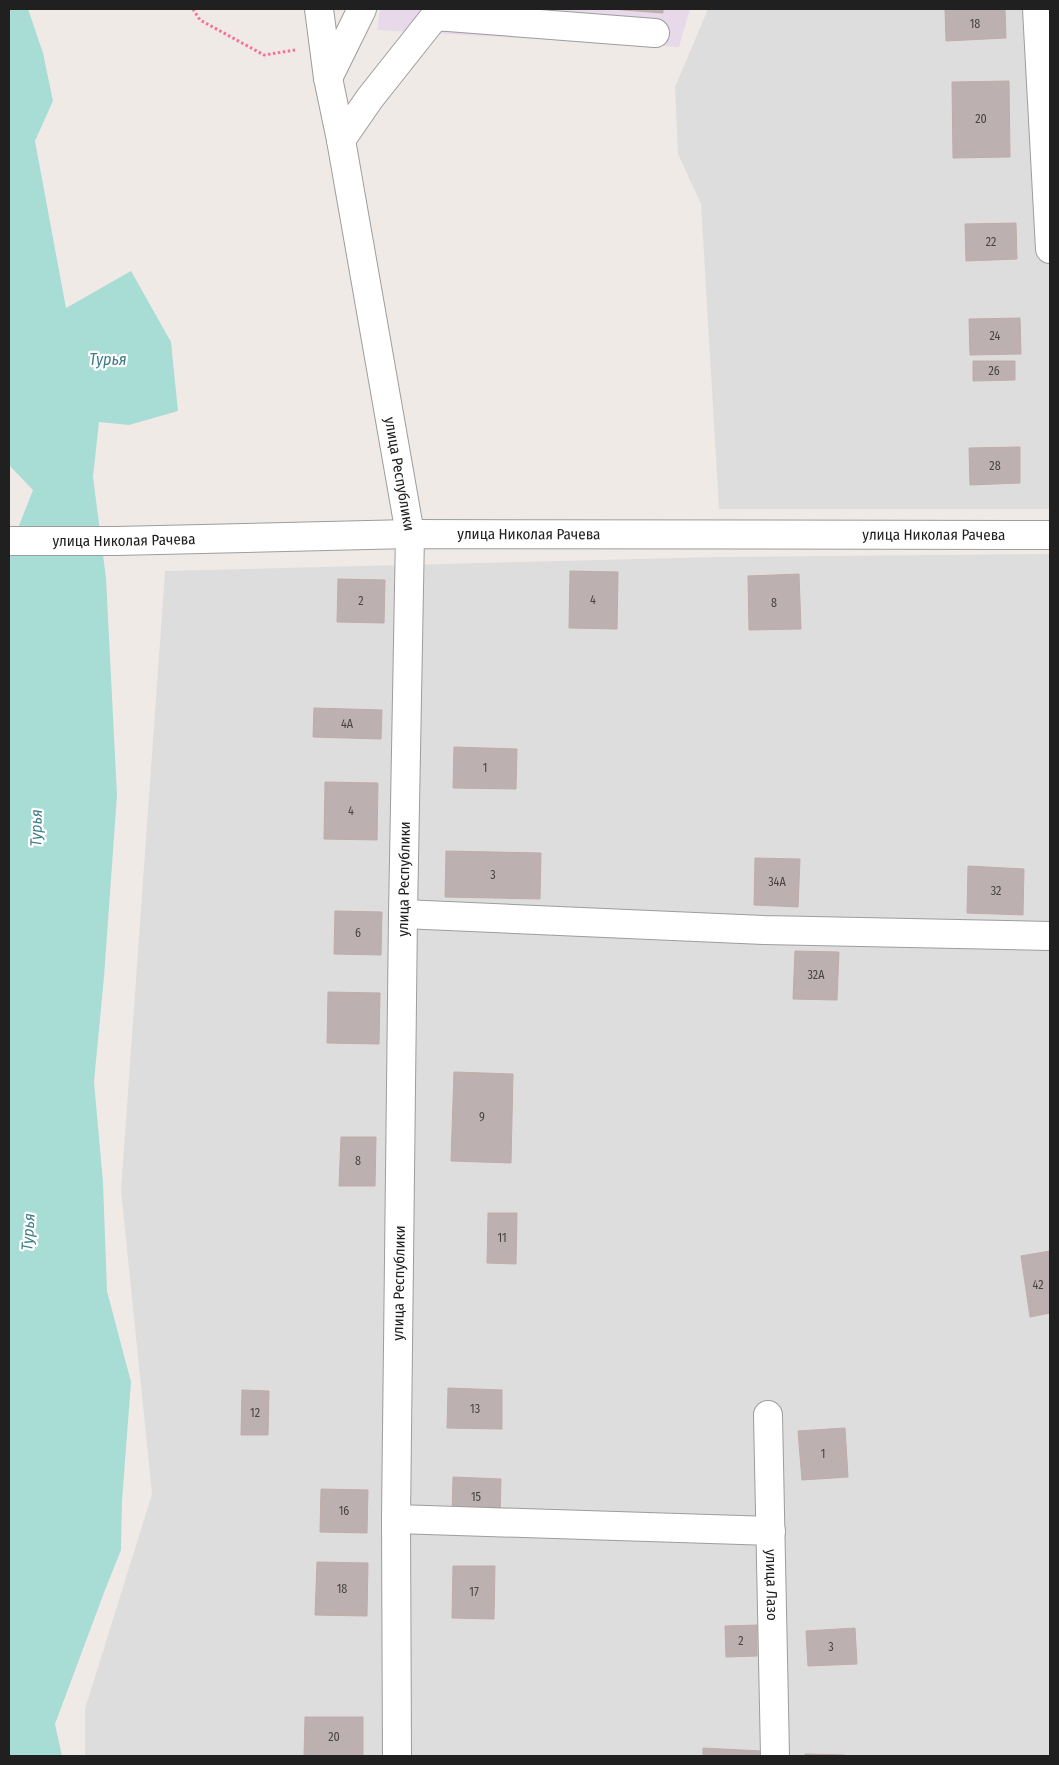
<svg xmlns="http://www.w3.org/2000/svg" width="1059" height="1765" font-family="'Fira Sans Condensed',sans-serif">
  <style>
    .residential { fill: #deddde }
    .industrial { fill: #e7d9e9 }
    .water { fill: #a8ddd6 }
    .building { fill: #bdb0b0; stroke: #c2aba9 }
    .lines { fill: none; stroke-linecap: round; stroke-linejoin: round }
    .minor-casing { stroke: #9d9d9d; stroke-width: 30 }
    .path { stroke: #f87194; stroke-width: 3; stroke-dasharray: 2.5 2.5; stroke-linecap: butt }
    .minor { stroke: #fff; stroke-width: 28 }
    .labels { text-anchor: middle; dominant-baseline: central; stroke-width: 4.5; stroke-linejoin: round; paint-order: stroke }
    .number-label { font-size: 12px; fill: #474444 }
    .street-label { font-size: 15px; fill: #202020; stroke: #fff }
    .water-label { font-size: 16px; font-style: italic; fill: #3e7e88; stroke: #fff }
  </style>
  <rect width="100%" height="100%" fill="#f0eae7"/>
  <g class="residential">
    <polygon points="708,9 1050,9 1050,509 719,509 701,204 678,154 675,87"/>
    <polygon points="1050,554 1050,1756 85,1756 85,1709 152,1494 121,1190 165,571 718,557"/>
  </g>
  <polygon class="industrial" points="380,9 690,9 679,47 377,30"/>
  <polygon class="water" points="9,9 28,9 43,53 53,101 35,141 66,308 131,271 171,342 178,411 129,425 99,422 93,477 106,578 117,795 104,977 94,1082 103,1182 107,1291 131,1382 122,1501 121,1550 105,1590 55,1724 62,1756 9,1756 9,551 33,490 9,465"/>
  <g class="building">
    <polygon points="610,9 663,9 663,13"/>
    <polygon points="945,9 1005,9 1006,38 946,41"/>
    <polygon points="1009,81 1010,157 953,158 952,82"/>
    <polygon points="1016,223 1017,259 966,261 965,224"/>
    <polygon points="1020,318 1021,354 970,355 969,319"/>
    <polygon points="973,361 1015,361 1015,380 973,381"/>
    <polygon points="1020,447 1020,483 970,485 969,448"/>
    <polygon points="570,571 618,572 617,629 569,628"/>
    <polygon points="799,574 801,629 749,630 748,576"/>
    <polygon points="338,579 385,580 384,623 337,622"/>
    <polygon points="314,708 382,710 381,739 313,737"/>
    <polygon points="454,747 517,749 516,789 453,788"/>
    <polygon points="325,782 378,783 377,840 324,839"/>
    <polygon points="446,851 541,853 540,899 445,897"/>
    <polygon points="755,858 800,859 798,907 754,905"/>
    <polygon points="968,866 1024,869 1023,915 967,913"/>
    <polygon points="335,911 382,912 381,955 334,954"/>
    <polygon points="795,951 839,952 837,1000 793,999"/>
    <polygon points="328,992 380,993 379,1044 327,1043"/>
    <polygon points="454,1072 513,1074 511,1163 451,1161"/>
    <polygon points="341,1137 376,1137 375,1186 339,1186"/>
    <polygon points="488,1213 517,1213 516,1264 487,1263"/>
    <polygon points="1050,1251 1050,1313 1030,1317 1021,1256"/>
    <polygon points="448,1388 502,1390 502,1429 447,1428"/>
    <polygon points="242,1390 269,1391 268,1435 241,1435"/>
    <polygon points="845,1428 848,1477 802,1480 798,1431"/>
    <polygon points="453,1477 501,1479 500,1517 452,1515"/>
    <polygon points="321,1489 368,1490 367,1533 320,1532"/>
    <polygon points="317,1562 368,1563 367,1616 315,1615"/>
    <polygon points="453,1566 495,1566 494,1619 452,1618"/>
    <polygon points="757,1625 757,1656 726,1657 725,1626"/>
    <polygon points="855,1628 857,1664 808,1666 806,1631"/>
    <polygon points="305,1717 363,1717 363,1756 304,1756"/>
    <polygon points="703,1748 761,1751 760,1756 703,1756"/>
    <polygon points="805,1754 845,1755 845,1756 805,1756"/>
  </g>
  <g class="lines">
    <defs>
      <g id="minor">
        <path id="s1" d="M319,9L328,78L341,140L410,534L403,914L396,1519L397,1756"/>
        <polyline points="1037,9 1050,249"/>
        <polyline points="328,78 362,9"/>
        <polyline points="341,140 370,98 435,16 655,33"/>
        <path id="s2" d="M9,541H116L410,534L1050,535"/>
        <polyline points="403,914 764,930 1050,936"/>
        <path id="s3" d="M768,1415L775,1756"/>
        <polyline points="396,1519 771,1531"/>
      </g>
    </defs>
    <use href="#minor" class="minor-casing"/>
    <polyline class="path" points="193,9 200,20 264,55 295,50"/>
    <use href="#minor" class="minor"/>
  </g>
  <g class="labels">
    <g class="number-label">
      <text x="975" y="24">18</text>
      <text x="981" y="119">20</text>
      <text x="991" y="242">22</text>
      <text x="995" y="336">24</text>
      <text x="994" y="371">26</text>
      <text x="995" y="466">28</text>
      <text x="593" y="600">4</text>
      <text x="361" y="601">2</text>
      <text x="774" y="603">8</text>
      <text x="347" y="724">4А</text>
      <text x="485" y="768">1</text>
      <text x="351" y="811">4</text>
      <text x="493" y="875">3</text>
      <text x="777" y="882">34А</text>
      <text x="996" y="891">32</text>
      <text x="358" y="933">6</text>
      <text x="816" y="975">32А</text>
      <text x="482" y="1117">9</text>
      <text x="358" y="1161">8</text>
      <text x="502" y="1238">11</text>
      <text x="1038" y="1285">42</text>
      <text x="475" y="1409">13</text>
      <text x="255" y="1413">12</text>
      <text x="823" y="1454">1</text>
      <text x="476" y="1497">15</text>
      <text x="344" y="1511">16</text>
      <text x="342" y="1589">18</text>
      <text x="474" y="1592">17</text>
      <text x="741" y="1641">2</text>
      <text x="831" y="1647">3</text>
      <text x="334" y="1737">20</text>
    </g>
    <g class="street-label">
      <text stroke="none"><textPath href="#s1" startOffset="472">улица Республики</textPath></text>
      <text stroke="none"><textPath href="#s2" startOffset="520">улица Николая Рачева</textPath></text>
      <text stroke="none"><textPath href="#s2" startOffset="925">улица Николая Рачева</textPath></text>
      <text stroke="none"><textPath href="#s2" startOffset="115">улица Николая Рачева</textPath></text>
      <text transform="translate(404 879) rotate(-89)">улица Республики</text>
      <text transform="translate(399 1283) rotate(-89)">улица Республики</text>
      <text stroke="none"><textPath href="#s3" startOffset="170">улица Лазо</textPath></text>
    </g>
    <g class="water-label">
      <text x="108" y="359">Турья</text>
      <text transform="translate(36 828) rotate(-89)">Турья</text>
      <text transform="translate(28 1232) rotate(-86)">Турья</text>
    </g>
  </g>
  <rect width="1059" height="1765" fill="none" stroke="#202020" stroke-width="20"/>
</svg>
